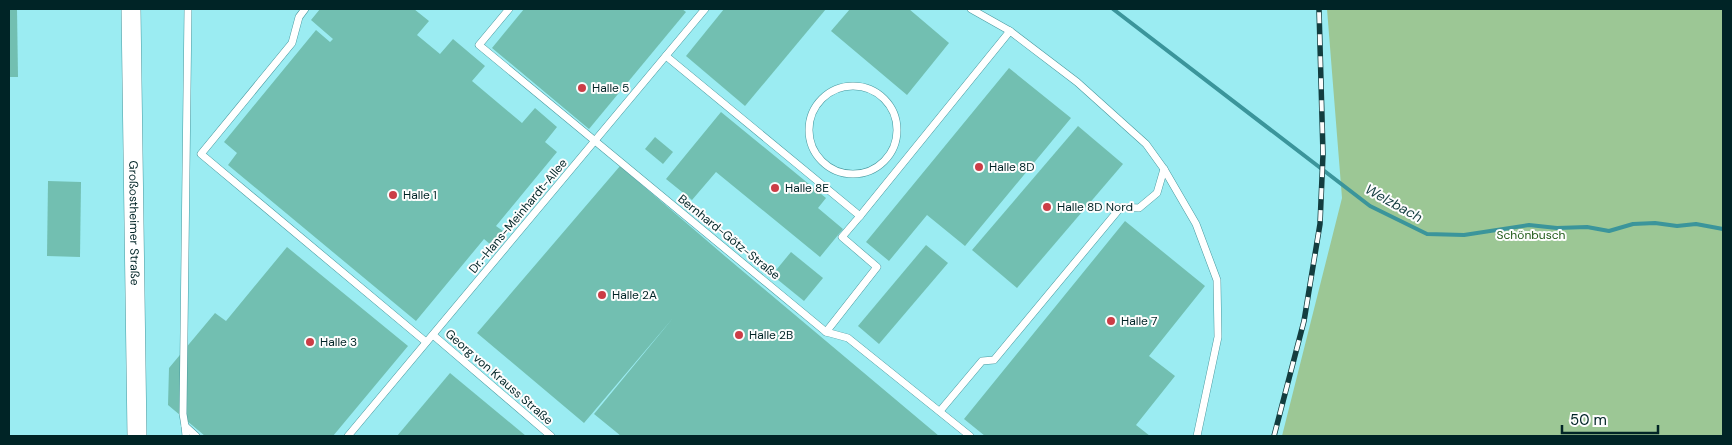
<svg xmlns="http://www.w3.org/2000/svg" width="1732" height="445" font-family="'DM Sans',sans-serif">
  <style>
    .green { fill: #9cc795 }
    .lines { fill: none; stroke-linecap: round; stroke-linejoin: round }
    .stream { stroke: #3b959b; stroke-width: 4 }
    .building { fill: #72bfb1 }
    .lane-casing { stroke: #48999f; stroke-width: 8 }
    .secondary-casing { stroke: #48999f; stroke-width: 20 }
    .lane { stroke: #fff; stroke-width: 7 }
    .secondary { stroke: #fff; stroke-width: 19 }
    .rail-casing { stroke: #133d3f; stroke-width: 5.5 }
    .rail { stroke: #fdfdfd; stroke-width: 4; stroke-dasharray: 11; stroke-linecap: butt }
    .poi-dot { fill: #cc3d46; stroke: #fdfdfd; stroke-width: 2 }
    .labels { text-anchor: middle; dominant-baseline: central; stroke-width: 4; stroke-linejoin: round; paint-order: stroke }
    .poi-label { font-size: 12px; fill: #002426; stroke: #fdfdfd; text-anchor: start }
    .street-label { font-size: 12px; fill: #002426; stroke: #fdfdfd }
    .park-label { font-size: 12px; fill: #1f5917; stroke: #fdfdfd }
    .water-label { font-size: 14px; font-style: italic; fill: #184144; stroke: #fdfdfd }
  </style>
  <rect width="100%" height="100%" fill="#9becf2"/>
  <polygon class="green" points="1327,9 1723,9 1723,436 1282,436 1342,198"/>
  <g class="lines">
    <polyline class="stream" points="1113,9 1370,206 1427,234 1464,235 1529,225 1557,228 1587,227 1609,231 1633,224 1655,223 1677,226 1696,224 1723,229"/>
  </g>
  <g class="building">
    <polygon points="9,9 17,9 18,77 9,77"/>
    <polygon points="320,9 414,9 429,21 417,35 440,54 453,39 485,66 472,81 522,123 535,108 557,127 545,142 557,152 496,226 503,231 491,245 484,239 416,321 228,165 237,153 224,142 316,30 330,42 333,39 311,20"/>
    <polygon points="524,9 682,9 686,12 589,129 492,48"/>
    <polygon points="724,9 826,9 745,106 686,56"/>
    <polygon points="850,9 909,9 949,43 907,95 831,31"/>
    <polygon points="1009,68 1071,118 965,246 927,215 889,261 866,242"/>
    <polygon points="721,112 826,198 818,208 843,229 820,257 716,172 692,200 666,179"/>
    <polygon points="1078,126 1123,164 1017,288 972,250"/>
    <polygon points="655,137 673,152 663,164 645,149"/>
    <polygon points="620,166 726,257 939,436 621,436 594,414 673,318 584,423 477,333"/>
    <polygon points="48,181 81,182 80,257 47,256"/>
    <polygon points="1125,221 1205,286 1149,356 1175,376 1136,425 1150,436 985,436 964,419"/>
    <polygon points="926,245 948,263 879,344 858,326"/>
    <polygon points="287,247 408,346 333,436 205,436 168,405 169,368 215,313 226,321"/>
    <polygon points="791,252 823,278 804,301 772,275"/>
    <polygon points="450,373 526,436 397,436"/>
  </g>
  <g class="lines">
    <defs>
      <g id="lane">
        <polyline points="188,9 183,414 185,426 196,436"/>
        <polyline points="305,9 299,17 292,43 201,154 426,342"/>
        <polyline points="509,9 479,45 826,332 848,338 970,436"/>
        <polyline points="971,9 1010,31 1077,82 1146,144 1164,169 1196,224 1217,280 1218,337 1197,436"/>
        <polyline points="666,56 860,216 842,237 877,267 826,332"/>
        <circle cx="853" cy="130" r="44"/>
        <polyline points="860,216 1010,31"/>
        <polyline points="433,335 551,436"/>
        <polyline points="940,411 982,361 994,360 1121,207 1139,208 1157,193 1164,169"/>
        <polyline points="185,426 186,436"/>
        <polyline points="348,436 705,9"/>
      </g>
      <g id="secondary">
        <path id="s1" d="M131,9L137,436"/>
      </g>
    </defs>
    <use href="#lane" class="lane-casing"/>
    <use href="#secondary" class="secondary-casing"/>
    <use href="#lane" class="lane"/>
    <use href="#secondary" class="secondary"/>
    <defs>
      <polyline id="rail" points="1274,436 1304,321 1320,224 1323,154 1319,9"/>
    </defs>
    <use href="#rail" class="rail-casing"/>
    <use href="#rail" class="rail"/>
  </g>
  <g class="poi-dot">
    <circle cx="582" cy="88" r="5"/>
    <circle cx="979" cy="167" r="5"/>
    <circle cx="775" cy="188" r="5"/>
    <circle cx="393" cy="195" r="5"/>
    <circle cx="1047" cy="207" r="5"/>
    <circle cx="602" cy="295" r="5"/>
    <circle cx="1111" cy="321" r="5"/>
    <circle cx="739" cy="335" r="5"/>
    <circle cx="310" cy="342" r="5"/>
  </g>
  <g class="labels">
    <g class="poi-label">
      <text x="592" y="88">Halle 5</text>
      <text x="989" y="167">Halle 8D</text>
      <text x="785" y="188">Halle 8E</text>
      <text x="403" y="195">Halle 1</text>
      <text x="1057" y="207">Halle 8D Nord</text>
      <text x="612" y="295">Halle 2A</text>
      <text x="1121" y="321">Halle 7</text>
      <text x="749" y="335">Halle 2B</text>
      <text x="320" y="342">Halle 3</text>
    </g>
    <g class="street-label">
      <text transform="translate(518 216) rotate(-50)">Dr.-Hans-Meinhardt-Allee</text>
      <text stroke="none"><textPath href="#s1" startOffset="214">Großostheimer Straße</textPath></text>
      <text transform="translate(729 237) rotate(39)">Bernhard-Götz-Straße</text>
      <text transform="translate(499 377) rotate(41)">Georg von Krauss Straße</text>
    </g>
    <g class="park-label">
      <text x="1531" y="235">Schönbusch</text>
    </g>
    <g class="water-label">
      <text transform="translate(1394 203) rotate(29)">Welzbach</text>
    </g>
  </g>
  <rect width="1732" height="445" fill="none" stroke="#002426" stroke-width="20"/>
  <path d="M1562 425v8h96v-8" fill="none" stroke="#002426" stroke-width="2.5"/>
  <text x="1570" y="425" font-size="15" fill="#002426" stroke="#fdfdfd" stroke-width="4" paint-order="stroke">50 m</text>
</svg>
